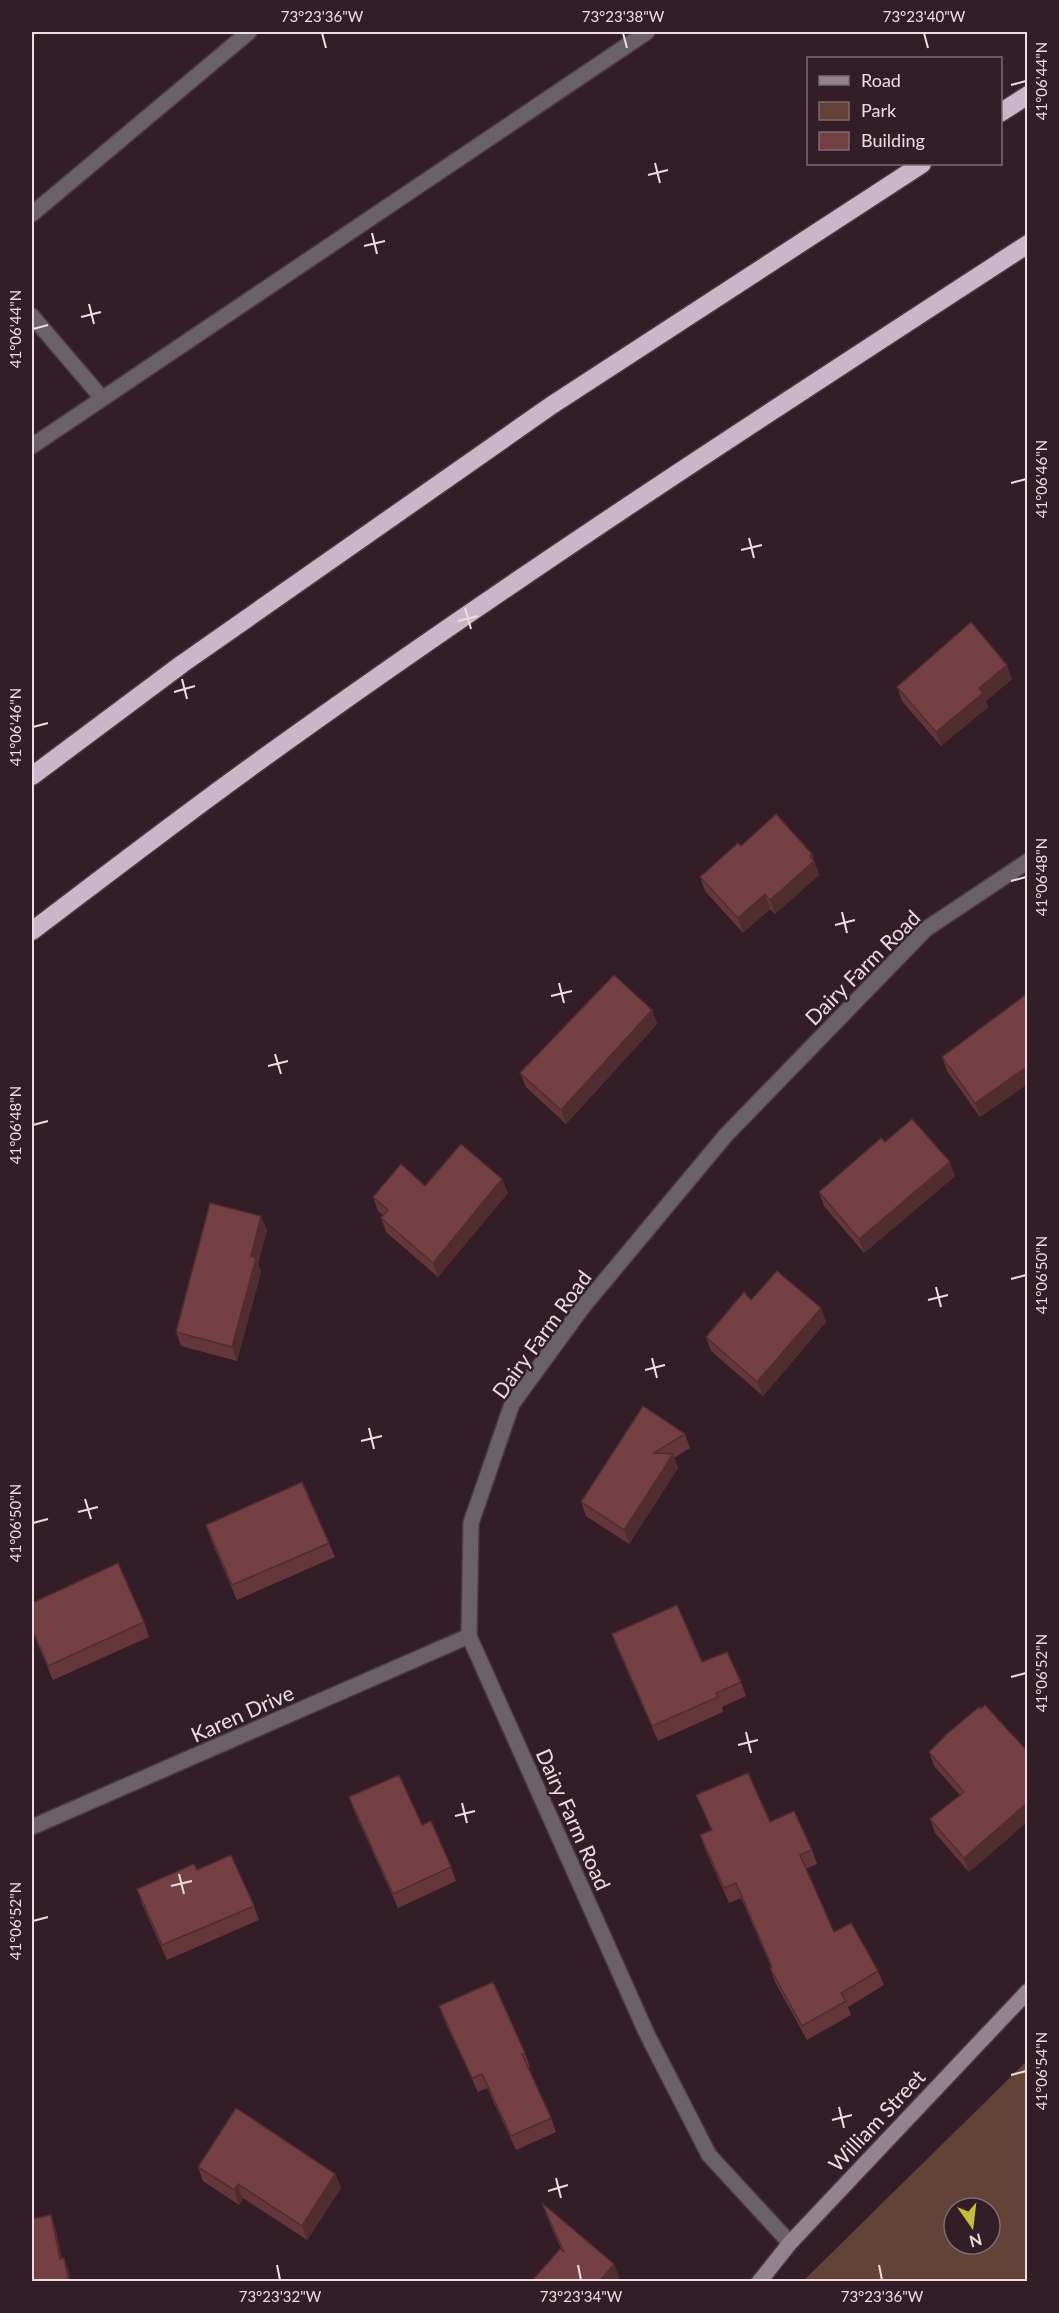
<svg xmlns="http://www.w3.org/2000/svg" width="1059" height="2313" font-family="Lato,sans-serif">
  <style>
    .green { fill: #634238; fill-rule: evenodd }
    .lines { fill: none; stroke-linecap: round; stroke-linejoin: round }
    .lane-casing { stroke: #4d3840; stroke-width: 18 }
    .street-casing { stroke: #4d3840; stroke-width: 18 }
    .secondary-casing { stroke: #4d3840; stroke-width: 18 }
    .highway-casing { stroke: #4d3840; stroke-width: 21 }
    .lane { stroke: #6a6169; stroke-width: 15 }
    .street { stroke: #6a6169; stroke-width: 15 }
    .secondary { stroke: #92838f; stroke-width: 15 }
    .highway { stroke: #ccb5c8; stroke-width: 18 }
    .wall { fill: #65373a }
    .shaded-wall { fill: #522d30 }
    .building { fill: #754044; stroke: #522d30; stroke-width: 1.5 }
    .ticks { fill: none; stroke: #eddde3; stroke-width: 2 }
    .labels { text-anchor: middle; dominant-baseline: central; stroke-width: 5; stroke-linejoin: round; paint-order: stroke }
    .street-label { font-size: 21px; fill: #eddde3; stroke: #331d26 }
    .neatline { fill: none; stroke: #eddde3; stroke-width: 2 }
    .ticks-label { font-size: 15px; text-anchor: middle; fill: #eddde3 }
  </style>
  <rect width="100%" height="100%" fill="#331d26"/>
  <path class="green" d="M1027,2061V2281H803ZM954,2208H990V2244H954Z"/>
  <g class="lines">
    <defs>
      <g id="lane">
        <polyline points="32,214 249,32"/>
        <polyline points="32,316 102,398"/>
        <polyline points="32,446 647,32"/>
      </g>
      <g id="street">
        <polyline points="32,1827 469,1636"/>
        <polyline points="790,2243 709,2155 647,2034 469,1636 471,1523 512,1404 582,1308 726,1135 926,929 1028,861"/>
      </g>
      <polyline id="secondary" points="759,2282 790,2243 1028,1991"/>
      <g id="highway">
        <polyline points="1000,113 1028,95"/>
        <polyline points="32,776 182,664 552,405 922,164"/>
        <path d="M32,931C106,875 180,818 255,764C507,582 768,413 1028,244"/>
      </g>
    </defs>
    <use href="#lane" class="lane-casing"/>
    <use href="#street" class="street-casing"/>
    <use href="#secondary" class="secondary-casing"/>
    <use href="#highway" class="highway-casing"/>
    <use href="#lane" class="lane"/>
    <use href="#street" class="street"/>
    <use href="#secondary" class="secondary"/>
    <use href="#highway" class="highway"/>
  </g>
  <g class="wall">
    <polygon points="1012,679 986,701 988,707 941,746 902,701 897,687"/>
    <polygon points="741,846 812,854 819,875 775,914 770,909 743,933 705,891 700,877"/>
    <polygon points="1028,993 980,1117 947,1071 942,1057"/>
    <polygon points="652,1010 657,1024 566,1124 526,1087 520,1073"/>
    <polygon points="955,1176 864,1253 824,1206 819,1192"/>
    <polygon points="425,1186 508,1193 438,1277 386,1232 381,1218 383,1215 378,1211 373,1197"/>
    <polygon points="267,1230 258,1264 261,1272 237,1361 181,1346 176,1332"/>
    <polygon points="751,1300 821,1308 826,1322 763,1396 711,1351 706,1337"/>
    <polygon points="643,1406 685,1434 690,1448 674,1458 678,1468 629,1544 586,1516 581,1502"/>
    <polygon points="206,1525 329,1543 335,1557 237,1600 211,1540"/>
    <polygon points="32,1603 144,1622 149,1637 53,1680 32,1631"/>
    <polygon points="612,1634 702,1662 741,1682 746,1696 722,1707 723,1712 658,1741 617,1648"/>
    <polygon points="929,1752 1028,1752 1028,1821 969,1872 935,1833 930,1819 960,1795 934,1766"/>
    <polygon points="696,1795 770,1822 812,1850 817,1864 806,1869 834,1932 878,1971 884,1985 848,2007 851,2015 807,2040 775,1982 770,1968 771,1967 741,1898 729,1903 705,1849 700,1835 711,1830"/>
    <polygon points="349,1797 422,1825 451,1867 456,1881 398,1908 354,1811"/>
    <polygon points="197,1870 254,1906 259,1920 167,1960 142,1904 137,1889"/>
    <polygon points="439,2006 525,2053 530,2067 528,2068 551,2118 556,2132 516,2150 487,2088 478,2092 444,2020"/>
    <polygon points="198,2167 335,2174 341,2188 307,2240 243,2198 239,2205 203,2181"/>
    <polygon points="542,2203 614,2264 619,2278 616,2282 531,2282 562,2251 547,2217"/>
  </g>
  <g class="shaded-wall">
    <polygon points="32,32 36,32 37,34 32,38"/>
    <polygon points="1007,665 1012,679 986,701 988,707 941,746 936,732 979,688"/>
    <polygon points="812,854 819,875 775,914 770,900"/>
    <polygon points="765,894 770,909 743,933 738,918"/>
    <polygon points="652,1010 657,1024 566,1124 561,1110"/>
    <polygon points="1028,1066 1028,1084 980,1117 975,1103"/>
    <polygon points="950,1162 955,1176 864,1253 859,1239"/>
    <polygon points="502,1179 508,1193 438,1277 433,1263"/>
    <polygon points="261,1216 267,1230 258,1264 261,1272 237,1361 232,1347 251,1256"/>
    <polygon points="821,1308 826,1322 763,1396 757,1382"/>
    <polygon points="673,1454 678,1468 629,1544 624,1530"/>
    <polygon points="1028,1802 1028,1821 969,1872 964,1858"/>
    <polygon points="335,2174 341,2188 307,2240 302,2226"/>
    <polygon points="238,2184 243,2198 239,2205 234,2190"/>
    <polygon points="51,2215 56,2229 65,2273 60,2259"/>
    <polygon points="64,2258 69,2272 71,2282 69,2282"/>
    <polygon points="614,2264 619,2278 616,2282 599,2282"/>
  </g>
  <g class="building">
    <polygon points="971,622 1007,665 979,688 983,693 936,732 897,687"/>
    <polygon points="776,814 812,854 810,856 814,861 770,900 765,894 738,918 700,877 738,843 741,846"/>
    <polygon points="614,975 652,1010 561,1110 520,1073"/>
    <polygon points="1028,993 1028,1058 1026,1059 1028,1062 1028,1066 975,1103 942,1057"/>
    <polygon points="912,1119 950,1162 859,1239 819,1192 881,1138 885,1142"/>
    <polygon points="461,1144 502,1179 433,1263 381,1218 388,1210 373,1197 401,1164 425,1186"/>
    <polygon points="210,1203 261,1216 251,1256 256,1258 232,1347 176,1332"/>
    <polygon points="777,1271 821,1308 757,1382 706,1337 744,1292 751,1300"/>
    <polygon points="643,1406 685,1434 654,1453 673,1454 624,1530 581,1502"/>
    <polygon points="302,1482 329,1543 232,1585 206,1525"/>
    <polygon points="118,1563 144,1622 48,1666 32,1629 32,1603"/>
    <polygon points="677,1605 702,1662 727,1652 741,1682 716,1693 718,1697 652,1726 612,1634"/>
    <polygon points="985,1705 1028,1752 1028,1802 964,1858 930,1819 964,1792 929,1752 948,1733 979,1707 981,1709"/>
    <polygon points="748,1773 770,1822 794,1811 812,1850 800,1855 834,1932 851,1923 878,1971 841,1993 846,2001 802,2026 770,1968 772,1967 736,1883 724,1888 700,1835 712,1830 696,1795"/>
    <polygon points="399,1775 422,1825 431,1821 451,1867 393,1894 349,1797"/>
    <polygon points="231,1855 254,1906 162,1945 137,1889 194,1864 197,1870"/>
    <polygon points="493,1982 525,2053 522,2054 551,2118 511,2136 482,2074 472,2078 439,2006"/>
    <polygon points="236,2108 335,2174 302,2226 238,2184 234,2190 198,2167"/>
    <polygon points="542,2203 614,2264 599,2282 531,2282 560,2249 564,2252"/>
    <polygon points="51,2215 60,2259 64,2258 69,2282 32,2282 32,2219"/>
  </g>
  <path class="ticks" d="M322,33L326,48M623,33L627,48M924,33L928,48M1011,85L1026,81M655,163L660,183M648,175L668,170M372,233L377,254M364,246L385,241M89,304L94,324M81,317L101,312M33,329L48,325M1011,483L1026,479M749,538L754,558M741,550L762,545M465,608L471,629M458,621L478,616M182,679L187,699M174,692L195,686M33,727L48,723M1011,881L1026,877M842,912L847,933M835,925L855,920M559,983L564,1003M551,996L572,991M275,1054L281,1074M268,1066L288,1061M33,1125L48,1121M1011,1279L1026,1275M936,1287L941,1307M928,1300L948,1295M652,1358L657,1378M645,1370L665,1365M369,1428L374,1449M361,1441L382,1436M85,1499L91,1519M78,1512L98,1507M33,1523L48,1519M1011,1677L1026,1673M746,1732L751,1753M738,1745L758,1740M462,1803L467,1823M455,1816L475,1811M179,1874L184,1894M171,1886L192,1881M33,1921L48,1917M1011,2075L1026,2071M839,2107L844,2128M832,2120L852,2115M556,2178L561,2198M548,2191L568,2185M277,2265L280,2280M578,2265L581,2280M879,2265L882,2280"/>
  <g class="labels">
    <g class="street-label">
      <text transform="translate(862 967) rotate(-45)">Dairy Farm Road</text>
      <text transform="translate(541 1334) rotate(-54)">Dairy Farm Road</text>
      <text transform="translate(242 1713) rotate(-24)">Karen Drive</text>
      <text transform="translate(574 1819) rotate(66)">Dairy Farm Road</text>
      <text transform="translate(876 2120) rotate(-47)">William Street</text>
    </g>
  </g>
  <rect width="1059" height="2313" fill="none" stroke="#331d26" stroke-width="66"/>
  <rect x="807" y="57" width="195" height="108" fill="#331d26" stroke="#7d6a72" stroke-width="1.5"/>
  <rect x="819" y="76" width="30" height="9" fill="#92838f" stroke="#7d6a72" stroke-width="1.5"/>
  <text x="861" y="87" font-size="18" fill="#eddde3">Road</text>
  <rect x="819" y="102" width="30" height="18" fill="#634238" stroke="#7d6a72" stroke-width="1.5"/>
  <text x="861" y="117" font-size="18" fill="#eddde3">Park</text>
  <rect x="819" y="132" width="30" height="18" fill="#754044" stroke="#7d6a72" stroke-width="1.5"/>
  <text x="861" y="147" font-size="18" fill="#eddde3">Building</text>
  <g transform="translate(972 2226) rotate(166)"><circle r="28" fill="#331d26" stroke="#7d6a72" stroke-width="1.5"/>
  <path d="M0-4.5L10 22L0 15L-10 22Z" fill="#c5bc3d"/>
  <text y="-9" font-size="16" font-weight="bold" text-anchor="middle" fill="#eddde3">N</text>
  </g>
  <rect x="33" y="33" width="993" height="2247" class="neatline"/>
  <g class="ticks-label">
    <text x="322" y="22">73°23'36"W</text>
    <text x="623" y="22">73°23'38"W</text>
    <text x="924" y="22">73°23'40"W</text>
    <text transform="translate(1042 81) rotate(-90)" y="5">41°06'44"N</text>
    <text transform="translate(16 329) rotate(-90)" y="5">41°06'44"N</text>
    <text transform="translate(1042 479) rotate(-90)" y="5">41°06'46"N</text>
    <text transform="translate(16 727) rotate(-90)" y="5">41°06'46"N</text>
    <text transform="translate(1042 877) rotate(-90)" y="5">41°06'48"N</text>
    <text transform="translate(16 1125) rotate(-90)" y="5">41°06'48"N</text>
    <text transform="translate(1042 1275) rotate(-90)" y="5">41°06'50"N</text>
    <text transform="translate(16 1523) rotate(-90)" y="5">41°06'50"N</text>
    <text transform="translate(1042 1673) rotate(-90)" y="5">41°06'52"N</text>
    <text transform="translate(16 1921) rotate(-90)" y="5">41°06'52"N</text>
    <text transform="translate(1042 2071) rotate(-90)" y="5">41°06'54"N</text>
    <text x="280" y="2302">73°23'32"W</text>
    <text x="581" y="2302">73°23'34"W</text>
    <text x="882" y="2302">73°23'36"W</text>
  </g>
</svg>
